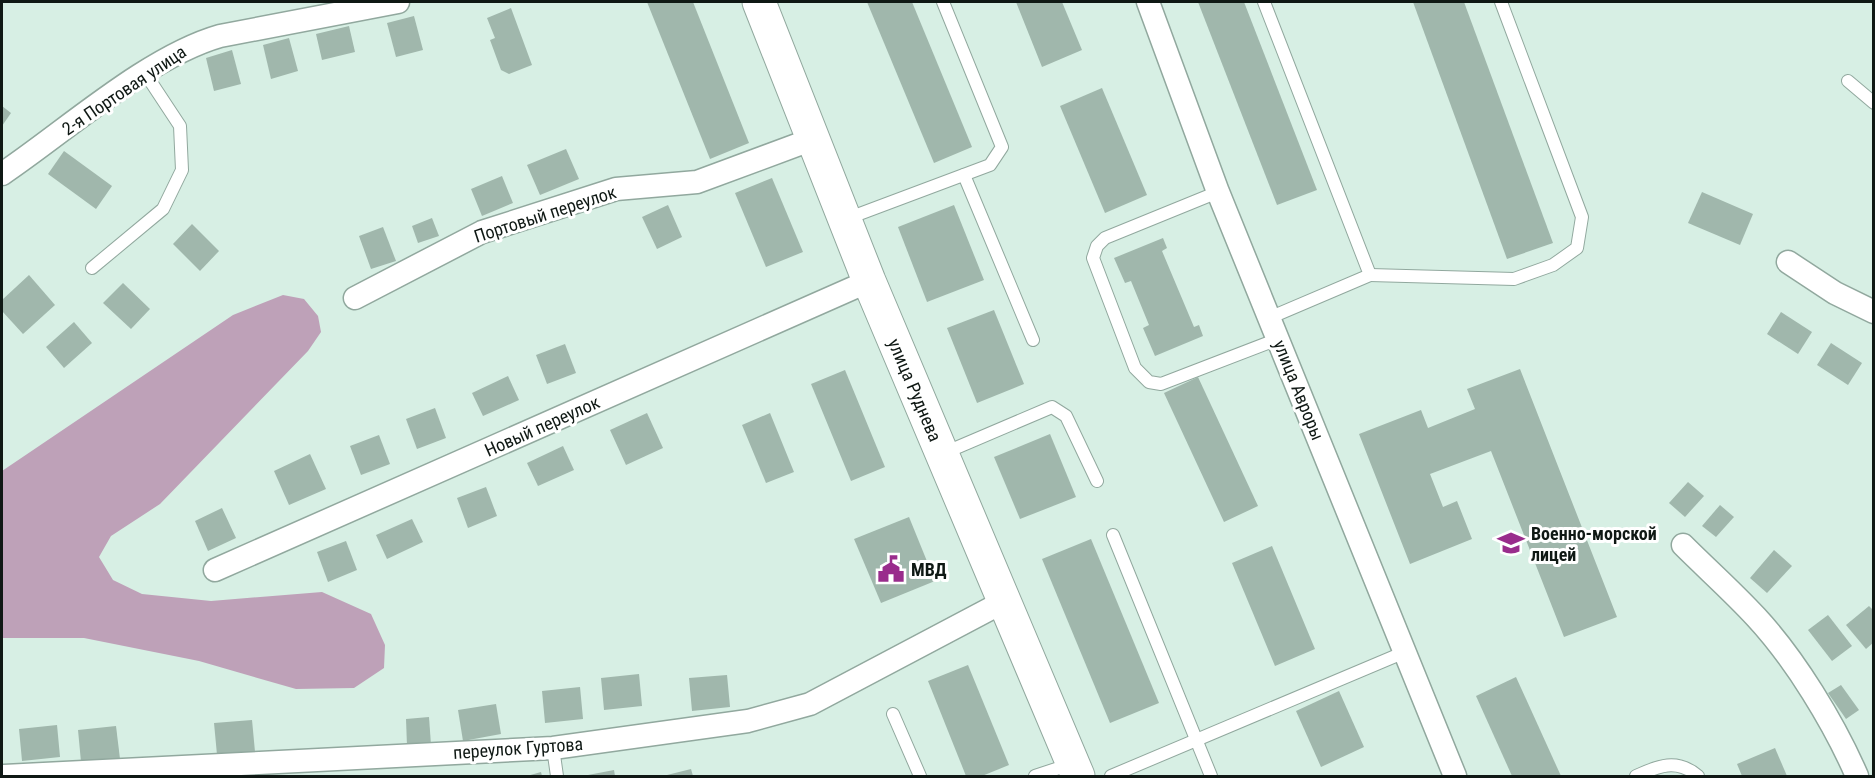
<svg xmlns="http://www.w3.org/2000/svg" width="1875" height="778" font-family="'Roboto Condensed',sans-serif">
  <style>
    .forest { fill: #bea1b8 }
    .building { fill: #a0b7ac }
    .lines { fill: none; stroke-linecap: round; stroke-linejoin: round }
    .service-casing { stroke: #91a89e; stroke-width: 14 }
    .minor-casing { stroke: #91a89e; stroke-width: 25 }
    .secondary-casing { stroke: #91a89e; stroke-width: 35 }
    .service { stroke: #fff; stroke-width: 12 }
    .minor { stroke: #fff; stroke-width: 22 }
    .secondary { stroke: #fff; stroke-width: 33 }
    .labels { text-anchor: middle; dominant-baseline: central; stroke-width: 6; stroke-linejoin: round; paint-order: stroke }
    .street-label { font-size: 18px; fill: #0f1814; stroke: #fff }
    .poi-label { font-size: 18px; font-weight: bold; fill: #0f1814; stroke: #fff; text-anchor: start }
  </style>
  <rect width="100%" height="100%" fill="#d7efe4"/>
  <polygon class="forest" points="283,295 304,299 318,316 321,332 308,351 160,504 111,536 99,557 113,580 142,594 211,601 322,592 371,614 385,645 384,668 354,688 296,689 199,661 84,638 2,638 2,471 233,315"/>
  <g class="building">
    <polygon points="647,2 693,2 749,143 710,159"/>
    <polygon points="867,2 912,2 972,147 934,163"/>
    <polygon points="1016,2 1062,2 1082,50 1042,67"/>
    <polygon points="1198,2 1244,2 1317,190 1277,205"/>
    <polygon points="1413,2 1464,2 1553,243 1507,259"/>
    <polygon points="511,8 532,65 509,74 501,70 490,40 495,38 487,18"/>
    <polygon points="414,16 423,50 396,57 387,23"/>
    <polygon points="349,26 355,52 322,60 316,34"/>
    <polygon points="289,38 298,71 271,79 263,45"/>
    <polygon points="232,50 241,84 214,91 206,58"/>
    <polygon points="1102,88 1147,195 1105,213 1060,106"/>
    <polygon points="2,106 11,113 2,126"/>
    <polygon points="566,149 579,179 540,195 527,165"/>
    <polygon points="64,151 112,186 96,209 48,174"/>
    <polygon points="502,176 513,203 482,216 471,189"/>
    <polygon points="772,178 803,252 766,267 735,193"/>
    <polygon points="1702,192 1753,214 1740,245 1688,223"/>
    <polygon points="668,205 682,237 657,249 642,217"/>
    <polygon points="954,205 984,280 927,302 898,227"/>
    <polygon points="432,218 439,236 418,243 412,226"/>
    <polygon points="192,224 219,251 200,271 173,244"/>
    <polygon points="383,227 396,261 371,269 359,236"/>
    <polygon points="1163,238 1167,248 1162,251 1194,327 1199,325 1203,336 1155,356 1143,328 1149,325 1131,281 1125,283 1114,258"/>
    <polygon points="29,275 55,305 23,334 2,311 2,300"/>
    <polygon points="123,283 150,309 131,329 103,303"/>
    <polygon points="994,310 1024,384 977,403 947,328"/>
    <polygon points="1781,312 1812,332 1798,354 1767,334"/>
    <polygon points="74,322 92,343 64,368 46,347"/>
    <polygon points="1831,343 1862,363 1848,385 1817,365"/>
    <polygon points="565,344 576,373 547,384 536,355"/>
    <polygon points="1520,369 1617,617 1564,637 1491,451 1430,474 1443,507 1457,501 1472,539 1410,564 1359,434 1421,410 1428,428 1475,409 1467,389"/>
    <polygon points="845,370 885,467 851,481 811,384"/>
    <polygon points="508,376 519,400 483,416 472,393"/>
    <polygon points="1198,377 1258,506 1224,522 1164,393"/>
    <polygon points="435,408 446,438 417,449 406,419"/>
    <polygon points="647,413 663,448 626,465 610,430"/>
    <polygon points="770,413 794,472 766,483 742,425"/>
    <polygon points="1050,434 1076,497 1020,519 994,457"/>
    <polygon points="379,435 390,464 361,475 350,446"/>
    <polygon points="563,446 574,470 538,486 527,463"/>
    <polygon points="310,454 326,489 289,505 274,471"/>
    <polygon points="1688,482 1704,496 1685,517 1669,503"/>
    <polygon points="486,487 497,516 468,528 457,498"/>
    <polygon points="1720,505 1734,517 1716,537 1702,526"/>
    <polygon points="222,508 236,538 208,551 195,521"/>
    <polygon points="909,517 935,581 881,603 854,539"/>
    <polygon points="412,519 423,542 387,559 376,535"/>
    <polygon points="1091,539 1159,703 1110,723 1042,559"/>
    <polygon points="346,541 357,570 328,582 317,552"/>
    <polygon points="1272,546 1315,649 1275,666 1232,563"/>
    <polygon points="1774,550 1792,566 1767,593 1750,578"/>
    <polygon points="1869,606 1874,611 1874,642 1866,649 1846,625"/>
    <polygon points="1828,615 1852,646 1832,661 1808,630"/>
    <polygon points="968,665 1009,765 982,776 966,776 928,681"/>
    <polygon points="639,674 642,706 604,710 601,678"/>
    <polygon points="727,675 730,707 692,711 689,678"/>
    <polygon points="1516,677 1561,776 1512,776 1476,696"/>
    <polygon points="1841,685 1859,710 1846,719 1828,693"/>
    <polygon points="580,687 583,719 545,723 542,691"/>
    <polygon points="1339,691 1364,747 1321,767 1296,711"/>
    <polygon points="496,704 501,734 463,741 458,710"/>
    <polygon points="429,717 431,745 407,746 406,719"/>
    <polygon points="252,720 255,752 217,755 214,723"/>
    <polygon points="57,725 60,757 22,761 19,729"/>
    <polygon points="116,726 120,759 81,762 78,730"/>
    <polygon points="1775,748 1787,776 1742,776 1737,764"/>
    <polygon points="691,769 693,776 663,776"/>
    <polygon points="614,770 615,776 588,776 588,775"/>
    <polygon points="541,772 542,776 527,776"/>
  </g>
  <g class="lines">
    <defs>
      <g id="service">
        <polyline points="1264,2 1370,275 1269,318"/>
        <polyline points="1848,81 1874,103"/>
        <polyline points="964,175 1033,340"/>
        <polyline points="1218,192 1105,238 1097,246 1093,258 1135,368 1149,382 1161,384 1278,339"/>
        <polyline points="846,219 990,165 1002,147 943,2"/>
        <polyline points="92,268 163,209 182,170 180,126 145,73"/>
        <polyline points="1370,275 1514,279 1553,265 1577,248 1582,217 1501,2"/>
        <polyline points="944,453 1052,407 1066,416 1097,481"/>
        <polyline points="1113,535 1211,776"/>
        <polyline points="893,714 920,776"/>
        <polyline points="553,748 557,776"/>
        <polyline points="1035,776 1071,764"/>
        <polyline points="1111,776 1405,652"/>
        <path d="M1636,776C1658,766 1677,758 1698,776"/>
      </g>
      <g id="minor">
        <polyline points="1148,2 1218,192 1455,776"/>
        <path d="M2,174C66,131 147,57 220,36L398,2"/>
        <polyline points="1788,262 1835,293 1874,312"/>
        <polyline points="355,298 482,232 616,189 697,182 813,139"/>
        <path d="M1683,545C1707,569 1733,592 1756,617C1795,659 1834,723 1857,776"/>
        <polyline points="215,570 869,281"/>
        <polyline points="4,776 553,748 748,721 810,704 1003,602"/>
      </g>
      <polyline id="secondary" points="759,2 869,281 1078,776"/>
    </defs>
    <use href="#service" class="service-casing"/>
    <use href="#minor" class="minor-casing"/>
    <use href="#secondary" class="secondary-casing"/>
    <use href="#service" class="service"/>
    <use href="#minor" class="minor"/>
    <use href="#secondary" class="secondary"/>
  </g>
  <defs>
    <symbol id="school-bare" viewBox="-9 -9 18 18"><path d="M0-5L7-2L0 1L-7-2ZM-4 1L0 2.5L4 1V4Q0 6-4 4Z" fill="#992c8c" stroke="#fff" stroke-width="2.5" paint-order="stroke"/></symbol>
    <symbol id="civic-bare" viewBox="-9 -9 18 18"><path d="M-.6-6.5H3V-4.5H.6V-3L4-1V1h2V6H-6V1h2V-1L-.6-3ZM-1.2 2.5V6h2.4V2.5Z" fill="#992c8c" stroke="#fff" stroke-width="2.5" paint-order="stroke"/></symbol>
  </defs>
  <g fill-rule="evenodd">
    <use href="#school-bare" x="1492" y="524" width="38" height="38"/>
    <use href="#civic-bare" x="872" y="550" width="38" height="38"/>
  </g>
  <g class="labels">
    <g class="street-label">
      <text transform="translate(124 90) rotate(-34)">2-я Портовая улица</text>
      <text transform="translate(545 214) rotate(-18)">Портовый переулок</text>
      <text transform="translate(915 390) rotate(67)">улица Руднева</text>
      <text transform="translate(1299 390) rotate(68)">улица Авроры</text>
      <text transform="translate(542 426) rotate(-24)">Новый переулок</text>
      <text transform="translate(518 748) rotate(-4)">переулок Гуртова</text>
    </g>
    <g class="poi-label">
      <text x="1531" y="533">Военно-морской<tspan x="1531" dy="21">лицей</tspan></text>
      <text x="911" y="569">МВД</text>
    </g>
  </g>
  <rect width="1875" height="778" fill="none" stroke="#0f1814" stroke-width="6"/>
</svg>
